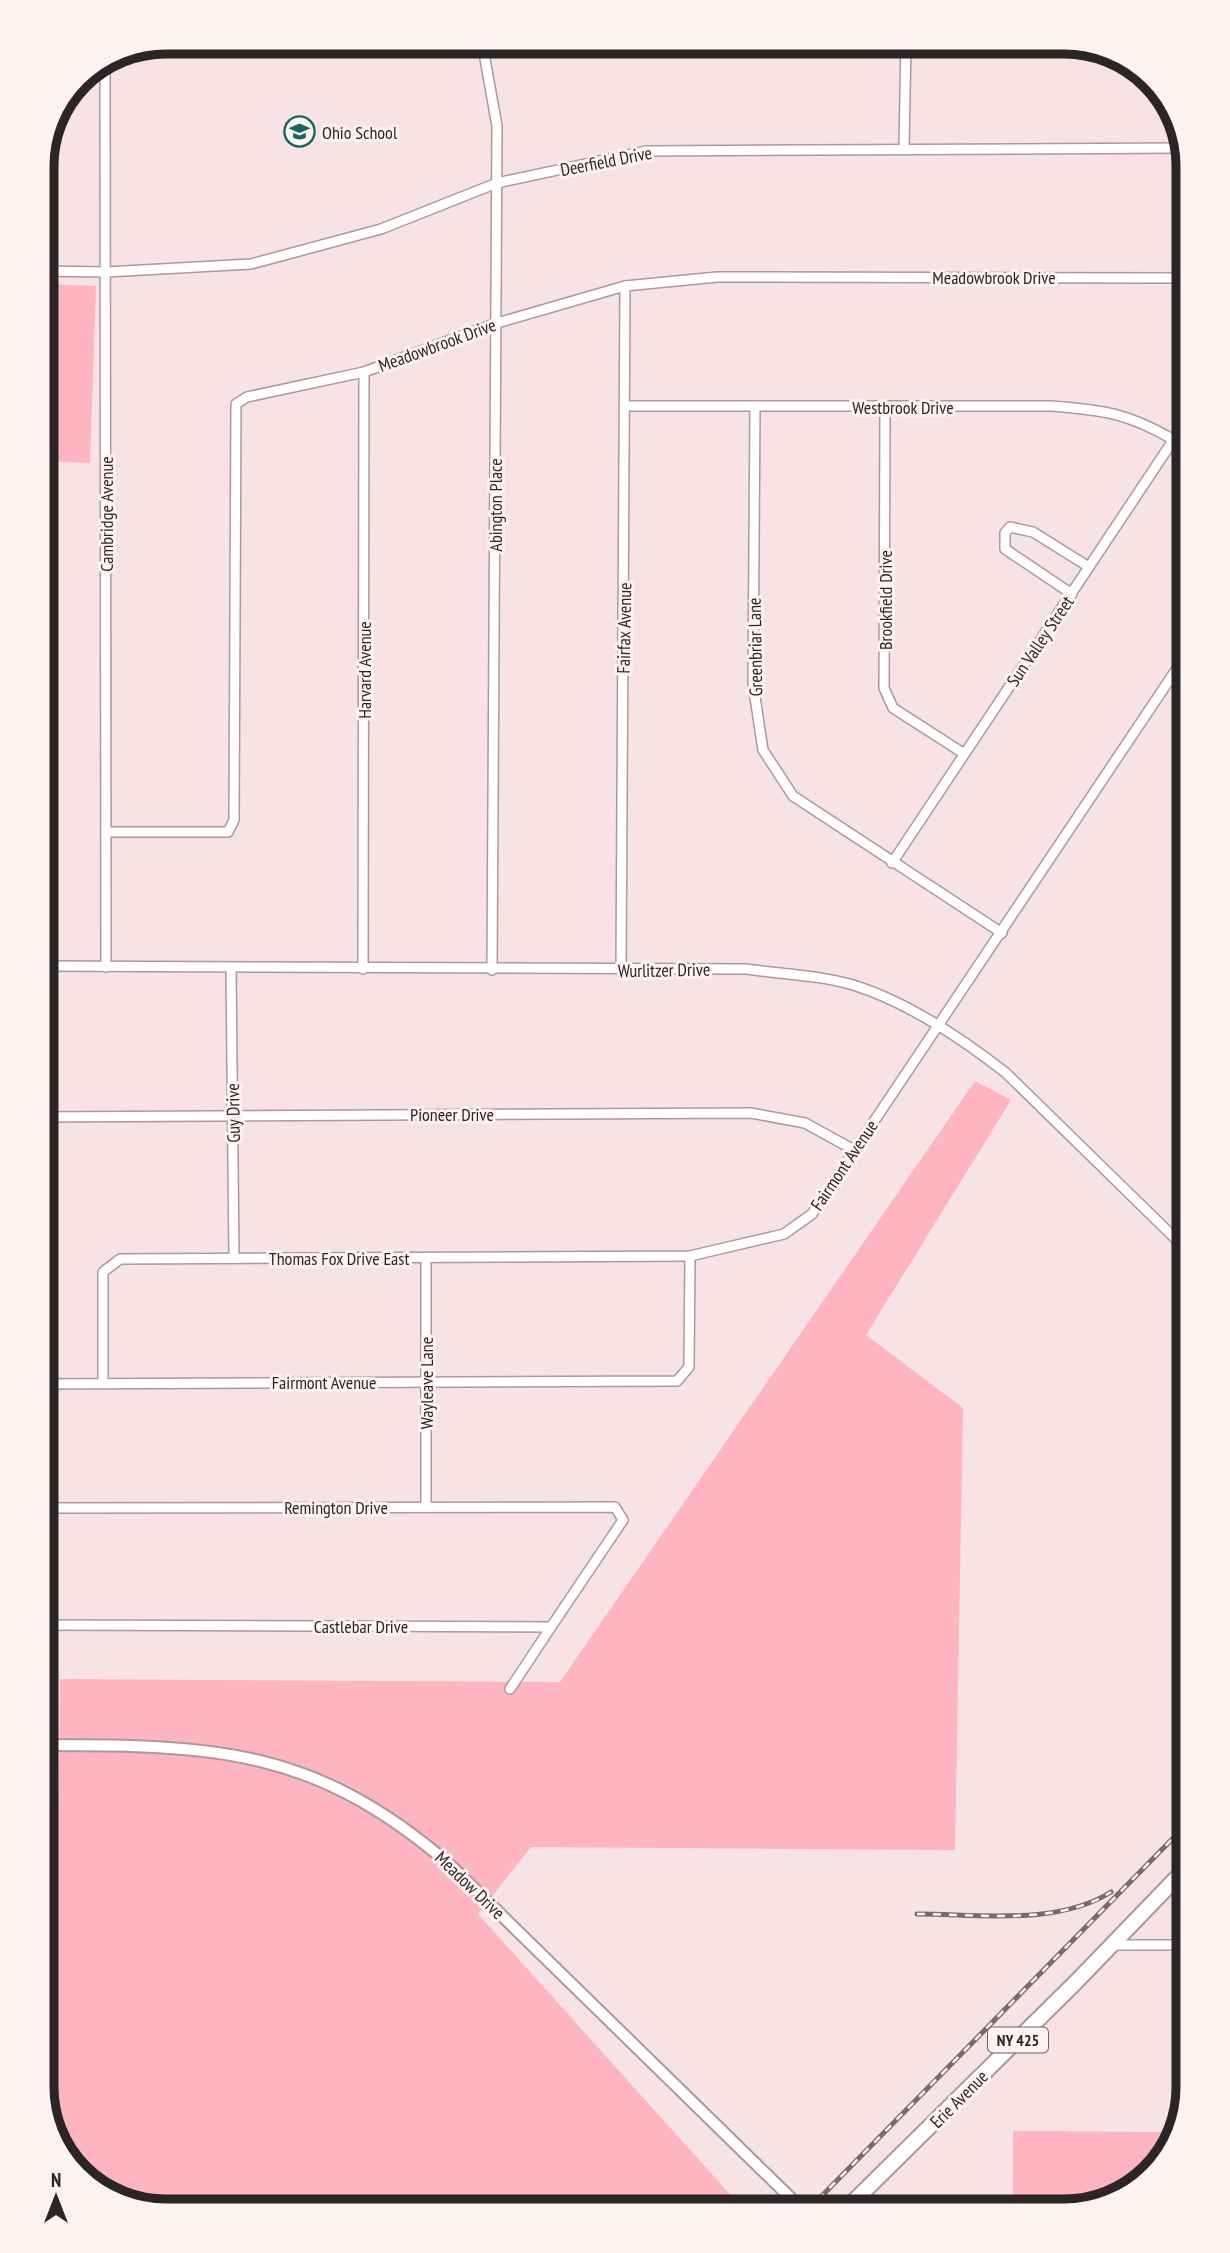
<svg xmlns="http://www.w3.org/2000/svg" width="1230" height="2253" font-family="'PT Sans Narrow',sans-serif">
  <style>
    .green { fill: #feb5bf }
    .lines { fill: none; stroke-linecap: round; stroke-linejoin: round }
    .minor-casing { stroke: #ac999b; stroke-width: 12 }
    .tertiary-casing { stroke: #ac999b; stroke-width: 14 }
    .primary-casing { stroke: #ac999b; stroke-width: 18 }
    .minor { stroke: #fff; stroke-width: 9 }
    .tertiary { stroke: #fff; stroke-width: 10 }
    .primary { stroke: #fff; stroke-width: 14 }
    .rail-casing { stroke: #776b6c; stroke-width: 5 }
    .rail { stroke: #fef2f3; stroke-width: 2.5; stroke-dasharray: 8; stroke-linecap: butt }
    .labels { text-anchor: middle; dominant-baseline: central; stroke-width: 6; stroke-linejoin: round; paint-order: stroke }
    .shield { fill: #fef2f3; stroke: #6b6264; stroke-width: 2 }
    .shield-label { font-size: 16px; font-weight: bold; fill: #2c2526 }
    .poi-label { font-size: 18px; fill: #2c2526; stroke: #fef2f3; text-anchor: start }
    .street-label { font-size: 18px; fill: #2c2526; stroke: #fef2f3 }
    .rim { fill: none; stroke: #2c2526; stroke-width: 9 }
  </style>
  <rect width="100%" height="100%" fill="#f7e2e5"/>
  <g class="green">
    <polygon points="42,284 96,286 90,463 42,461"/>
    <polygon points="975,1081 1011,1100 866,1335 963,1408 955,1850 531,1847 478,1914 745,2211 159,2211 97,2190 52,2135 42,2087 42,1914 57,1913 60,1679 560,1682"/>
    <polygon points="1013,2131 1174,2132 1167,2155 1112,2201 1064,2211 1013,2211"/>
  </g>
  <g class="lines">
    <defs>
      <g id="minor">
        <polyline points="482,42 497,126 492,970"/>
        <polyline points="105,61 106,967"/>
        <polyline points="904,148 906,42"/>
        <polyline points="42,271 106,272 251,264 381,229 497,183 646,151 1184,148"/>
        <path d="M626,406H1051C1103,410 1128,413 1174,440"/>
        <polyline points="755,406 753,684 763,750 793,796 1002,933"/>
        <polyline points="885,407 884,688 893,708 963,753"/>
        <polyline points="1072,594 1005,549 1005,533 1010,527 1033,532 1089,567"/>
        <polyline points="106,832 228,832 234,820 236,404 247,397 364,372 497,323 625,286 717,277 1188,278"/>
        <polyline points="892,863 1188,418"/>
        <path d="M42,966L746,969C781,974 819,975 853,985C908,1002 960,1037 1006,1073L1188,1251"/>
        <polyline points="231,968 234,1258"/>
        <polyline points="363,969 364,372"/>
        <polyline points="621,970 625,286"/>
        <polyline points="42,1117 751,1113 805,1123 854,1150"/>
        <polyline points="426,1258 426,1507"/>
        <polyline points="103,1383 103,1272 120,1259 690,1256 784,1234 812,1214 1188,652"/>
        <polyline points="42,1384 677,1381 689,1367 690,1256"/>
        <polyline points="42,1625 551,1627 623,1520 615,1507 42,1508"/>
        <polyline points="510,1689 551,1627"/>
        <polyline points="1111,1945 1188,1945"/>
      </g>
      <path id="tertiary" d="M42,1745C213,1745 313,1747 449,1864L804,2211"/>
      <polyline id="primary" points="844,2211 1076,1982 1188,1866"/>
    </defs>
    <use href="#minor" class="minor-casing"/>
    <use href="#tertiary" class="tertiary-casing"/>
    <use href="#primary" class="primary-casing"/>
    <use href="#minor" class="minor"/>
    <use href="#tertiary" class="tertiary"/>
    <use href="#primary" class="primary"/>
    <defs>
      <g id="rail">
        <path d="M917,1914C979,1914 1057,1926 1111,1892"/>
        <polyline points="807,2211 1188,1823"/>
      </g>
    </defs>
    <use href="#rail" class="rail-casing"/>
    <use href="#rail" class="rail"/>
  </g>
  <defs>
    <symbol id="school-ring" viewBox="-11 -11 22 22"><circle r="9.5" fill="#fef2f3" stroke="#176560" stroke-width="1.5"/><path d="M0-5L7-2L0 1L-7-2ZM-4 1L0 2.5L4 1V4Q0 6-4 4Z" fill="#176560"/></symbol>
  </defs>
  <g fill-rule="evenodd">
    <use href="#school-ring" x="282" y="114" width="35" height="35"/>
  </g>
  <g class="labels">
    <rect class="shield" x="988" y="2027.5" width="60" height="25" rx="5"/>
    <g class="shield-label">
      <text x="1018" y="2040">NY 425</text>
    </g>
    <g class="poi-label">
      <text x="322" y="132">Ohio School</text>
    </g>
    <g class="street-label">
      <text transform="translate(606 161) rotate(-11)">Deerfield Drive</text>
      <text x="994" y="277">Meadowbrook Drive</text>
      <text transform="translate(437 345) rotate(-20)">Meadowbrook Drive</text>
      <text x="903" y="407">Westbrook Drive</text>
      <text transform="translate(495 505) rotate(-90)">Abington Place</text>
      <text transform="translate(106 514) rotate(-90)">Cambridge Avenue</text>
      <text transform="translate(885 600) rotate(-90)">Brookfield Drive</text>
      <text transform="translate(624 628) rotate(-89)">Fairfax Avenue</text>
      <text transform="translate(1040 641) rotate(-56)">Sun Valley Street</text>
      <text transform="translate(755 647) rotate(-91)">Greenbriar Lane</text>
      <text transform="translate(364 670) rotate(-90)">Harvard Avenue</text>
      <text transform="translate(664 970) rotate(-1)">Wurlitzer Drive</text>
      <text transform="translate(233 1113) rotate(-91)">Guy Drive</text>
      <text x="452" y="1114">Pioneer Drive</text>
      <text transform="translate(844 1165) rotate(-56)">Fairmont Avenue</text>
      <text x="339" y="1258">Thomas Fox Drive East</text>
      <text x="324" y="1382">Fairmont Avenue</text>
      <text transform="translate(426 1383) rotate(-90)">Wayleave Lane</text>
      <text x="336" y="1507">Remington Drive</text>
      <text x="361" y="1626">Castlebar Drive</text>
      <text transform="translate(470 1885) rotate(44)">Meadow Drive</text>
      <text transform="translate(959 2099) rotate(-45)">Erie Avenue</text>
    </g>
  </g>
  <path d="M0 0H1230V2253H0ZM166 54H1064A112 112 0 0 1 1176 166V2087A112 112 0 0 1 1064 2199H166A112 112 0 0 1 54 2087V166A112 112 0 0 1 166 54Z" fill="#fef2f3" fill-rule="evenodd"/>
  <path class="rim" d="M166 54H1064A112 112 0 0 1 1176 166V2087A112 112 0 0 1 1064 2199H166A112 112 0 0 1 54 2087V166A112 112 0 0 1 166 54Z"/>
  <g transform="translate(56 2197)" stroke="#fef2f3" stroke-width="5" paint-order="stroke">
  <path d="M0-5L12 26L0 18L-12 26Z" fill="#2c2526"/>
  <text y="-10" font-size="19" font-weight="bold" text-anchor="middle" fill="#2c2526">N</text>
  </g>
</svg>
